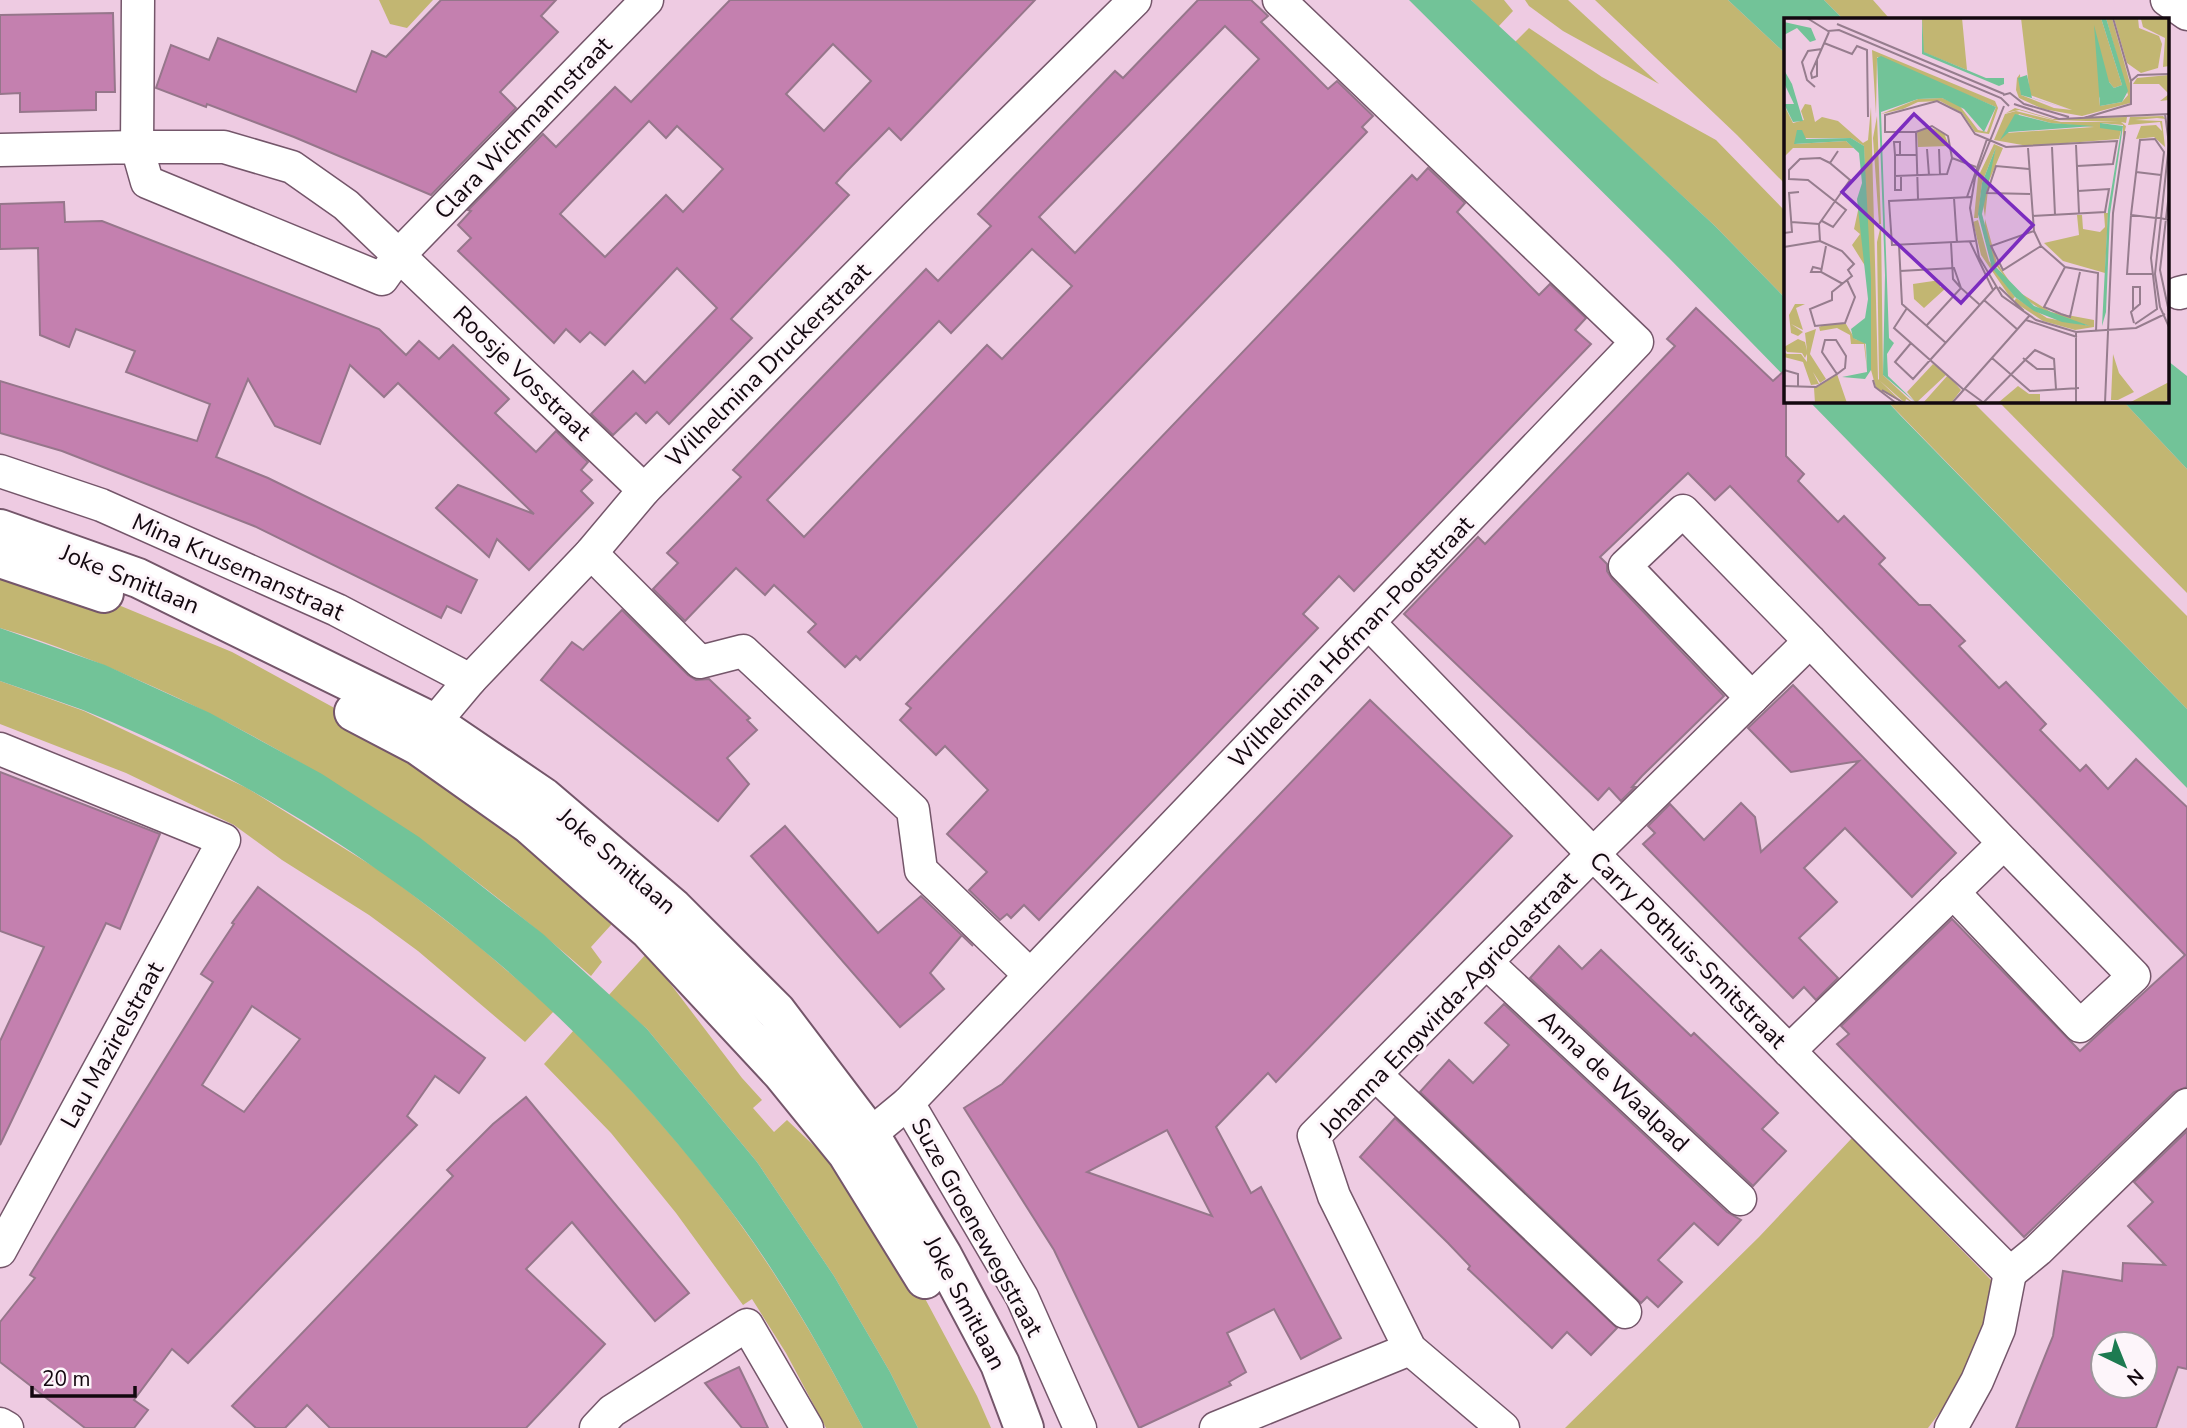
<svg xmlns="http://www.w3.org/2000/svg" width="2187" height="1428" font-family="'Nunito Sans',sans-serif">
  <style>
    .green { fill: #c2b672 }
    .water { fill: #72c398 }
    .building { fill: #c480af; stroke: #96768b; stroke-width: 2; fill-rule: evenodd }
    .lines { fill: none; stroke-linecap: round; stroke-linejoin: round }
    .minor-casing { stroke: #74566a; stroke-width: 35 }
    .tertiary-casing { stroke: #74566a; stroke-width: 42 }
    .minor { stroke: #fff; stroke-width: 32 }
    .tertiary { stroke: #fff; stroke-width: 38 }
    .labels { text-anchor: middle; dominant-baseline: central; stroke-width: 6; stroke-linejoin: round; paint-order: stroke }
    .street-label { font-size: 24px; fill: #13080f; stroke: #fdf5fa }
    .inset-road { fill: none; stroke: #967d8e; stroke-width: 2 }
    .view { fill: #7b2cbf; fill-opacity: 0.15; stroke: #7b2cbf; stroke-width: 3.5 }
    .inset-edge { fill: none; stroke: #13080f; stroke-width: 3.5 }
  </style>
  <rect width="100%" height="100%" fill="#eecbe2"/>
  <g class="green">
    <polygon points="379,0 433,0 407,28 390,24"/>
    <polygon points="1471,0 1504,0 1513,11 1498,27"/>
    <polygon points="1525,0 1568,0 1659,84 1563,31 1529,6"/>
    <polygon points="1595,0 1728,0 1786,54 1786,185 1737,135"/>
    <polygon points="1824,0 1873,0 1888,17 1885,19 1843,19"/>
    <polygon points="1529,28 1602,77 1716,140 1786,212 1786,299 1715,226 1515,42"/>
    <polygon points="1887,401 1972,401 2187,616 2187,709"/>
    <polygon points="1998,401 2123,401 2187,469 2187,593"/>
    <path d="M0,561L46,575L232,652L382,734L621,914L591,947L602,962L591,976C456,857 317,761 154,687C104,665 53,643 0,628Z"/>
    <polygon points="0,681 84,711 247,788 387,875 475,943 554,1011 525,1042 418,951 369,915 282,860 234,825 126,773 0,724"/>
    <polygon points="647,953 742,1078 762,1100 753,1108 774,1132 787,1120 852,1182 921,1291 977,1396 991,1428 918,1428 890,1372 834,1276 757,1162 647,1029 608,996"/>
    <path d="M574,1030C634,1092 694,1157 743,1228C788,1291 827,1359 863,1428H826L786,1353L752,1299L743,1305L676,1213L611,1133L544,1064Z"/>
    <polygon points="1852,1138 1994,1283 1985,1321 1966,1378 1928,1428 1565,1428 1759,1237"/>
  </g>
  <g class="water">
    <polygon points="1409,0 1471,0 1715,226 1786,299 1786,378 1669,258"/>
    <polygon points="1728,0 1824,0 1843,19 1786,19 1786,54"/>
    <polygon points="2168,361 2187,376 2187,469 2123,401 2168,401"/>
    <polygon points="1809,401 1887,401 1900,415 2187,709 2187,788"/>
    <path d="M0,628L105,665L210,713L322,774L419,837L543,934L647,1029L757,1162L834,1276L890,1372L918,1428H863C827,1359 788,1290 742,1226C577,999 344,815 83,710C56,700 28,691 0,681Z"/>
  </g>
  <g class="building">
    <polygon points="441,0 556,0 541,16 558,32 500,92 516,108 431,195 294,137 207,104 206,107 156,88 171,45 209,60 218,38 356,92 372,51 386,57"/>
    <path d="M730,0H1035L901,140L889,128L846,172L836,183L849,195L731,319L752,338L669,424L657,412L646,423L636,413L613,435L591,414L633,371L645,383L717,308L677,268L605,345L590,332L580,342L566,329L554,343L458,251L471,238L458,225L471,211L468,210L543,134L556,147L615,87L631,102ZM833,44L871,81L824,131L786,94ZM649,121L666,138L677,126L723,169L683,212L666,195L605,257L560,214Z"/>
    <path d="M1198,0H1251L1268,16L1261,22L1328,89L1337,81L1373,116L1362,127L1367,132L860,660L856,656L845,667L808,632L816,624L774,585L765,595L736,568L685,621L653,589L678,563L667,553L741,477L733,470L926,269L938,281L991,226L978,214L1115,71L1123,78ZM1225,26L1259,59L1075,253L1039,217ZM1032,249L1072,286L1002,359L987,345L804,537L767,500L939,321L951,333Z"/>
    <polygon points="113,13 115,92 96,92 96,110 20,112 20,93 0,94 0,15"/>
    <polygon points="1428,168 1465,203 1457,212 1539,295 1550,284 1586,318 1575,330 1591,344 1354,591 1339,576 1303,614 1318,628 1039,920 1024,905 1011,918 1007,914 1000,920 969,890 987,872 947,834 988,790 945,746 936,755 900,720 911,708 906,704 1412,175 1417,180"/>
    <polygon points="64,202 65,222 102,221 379,329 406,355 419,341 439,359 453,345 509,399 495,413 536,452 556,431 588,462 581,470 592,480 581,491 593,503 529,570 497,539 489,557 436,508 458,485 534,514 398,383 384,397 350,365 320,444 275,426 248,379 216,457 268,478 477,580 461,613 447,606 441,618 254,526 62,451 0,433 0,381 197,441 210,404 126,372 135,351 76,329 69,347 40,335 38,248 0,249 0,204"/>
    <polygon points="1696,308 1773,381 1786,369 1786,456 1804,474 1798,481 1838,522 1844,516 1885,558 1879,564 1919,605 1930,605 1965,641 1959,646 1999,688 2006,682 2046,724 2040,730 2080,771 2086,765 2108,789 2136,759 2187,807 2187,1087 2174,1092 2024,1237 1837,1044 1849,1034 1841,1026 1952,919 2080,1051 2185,955 1730,486 1715,500 1688,473 1600,557 1607,564 1607,571 1612,579 1724,696 1642,776 1632,787 1635,787 1621,801 1609,788 1598,800 1404,614 1478,537 1485,544 1675,346 1667,339"/>
    <polygon points="622,610 688,675 696,680 709,679 750,718 747,720 757,730 727,758 749,784 718,821 541,680 572,642 583,650"/>
    <polygon points="1793,685 1956,853 1912,897 1845,828 1804,868 1837,902 1799,938 1838,978 1816,1000 1804,987 1793,998 1643,844 1655,833 1648,826 1670,804 1704,840 1741,803 1755,817 1761,852 1859,761 1791,772 1748,728"/>
    <path d="M1370,700L1512,836L1276,1082L1268,1073L1216,1127L1251,1193L1261,1187L1341,1338L1301,1359L1274,1309L1227,1333L1246,1372L1229,1382L1231,1385L1139,1428L1054,1250L964,1108L1002,1084ZM1167,1130L1212,1216L1087,1172Z"/>
    <polygon points="0,772 160,834 120,929 106,923 0,1145 0,1041 44,947 0,931"/>
    <polygon points="785,826 878,933 921,896 973,946 962,935 930,973 944,989 900,1027 751,856"/>
    <path d="M258,887L485,1058L459,1093L435,1076L407,1116L417,1125L188,1363L172,1349L134,1400L148,1410L134,1428H85L0,1362V1322L35,1278L30,1275L213,982L201,974L234,924L232,923ZM252,1006L300,1039L244,1112L202,1085Z"/>
    <polygon points="1559,946 1582,969 1601,950 1691,1036 1694,1033 1778,1113 1762,1129 1786,1151 1753,1186 1530,978"/>
    <polygon points="1504,1004 1727,1212 1741,1220 1718,1245 1694,1223 1658,1260 1682,1282 1658,1307 1647,1297 1641,1303 1420,1092 1449,1060 1473,1083 1509,1045 1485,1023"/>
    <polygon points="526,1097 689,1293 655,1321 572,1222 526,1269 605,1344 526,1428 330,1428 307,1405 285,1428 256,1428 232,1406 453,1176 447,1170 493,1124"/>
    <polygon points="1395,1118 1617,1328 1591,1355 1567,1332 1552,1348 1468,1269 1470,1266 1448,1243 1360,1157"/>
    <path d="M2187,1131V1369L2178,1367L2156,1428H2016L2053,1336L2063,1271L2122,1281L2123,1263L2165,1265L2128,1226L2153,1202L2134,1182ZM2103,1344H2145V1386H2103Z"/>
    <polygon points="739,1367 754,1398 768,1428 742,1428 705,1383"/>
  </g>
  <g class="lines">
    <defs>
      <g id="minor">
        <polyline points="138,0 137,147 224,147 292,167 346,205 644,490"/>
        <polyline points="2167,0 2187,14"/>
        <polyline points="0,150 137,147 147,182 382,279 399,255 647,0"/>
        <polyline points="2179,293 2187,291"/>
        <polyline points="0,471 101,505 337,610 470,680"/>
        <polyline points="591,553 700,662 743,651 913,810 921,870 1030,975"/>
        <polyline points="1370,624 1593,854 2010,1273"/>
        <polyline points="1752,698 1625,566 1683,511 1810,641"/>
        <polyline points="422,743 434,723 470,680 591,553 644,490 916,216 1135,0"/>
        <polyline points="0,749 224,840 0,1251"/>
        <polyline points="1953,892 2080,1026 2134,976 2004,843"/>
        <polyline points="1487,963 1740,1199"/>
        <polyline points="1376,1075 1625,1312"/>
        <polyline points="908,1103 1022,1297 1080,1428"/>
        <polyline points="851,1150 908,1103 1637,342 1279,0"/>
        <polyline points="2010,1273 2038,1250 2187,1105"/>
        <polyline points="0,1424 7,1428"/>
        <polyline points="596,1428 612,1411 747,1325 807,1428"/>
        <polyline points="1216,1428 1410,1349"/>
        <polyline points="1503,1428 1410,1349 1334,1196 1314,1136 1593,854 1810,641 2004,843 1789,1051"/>
        <polyline points="1951,1428 1977,1381 1999,1329 2010,1273"/>
      </g>
      <g id="tertiary">
        <polyline points="0,529 138,578 434,723 543,797 673,908 776,1011 870,1135 942,1255 1000,1364 1024,1428"/>
        <polyline points="0,558 104,593"/>
        <polyline points="354,712 419,746 529,824 649,930 782,1073 847,1153 925,1279"/>
      </g>
    </defs>
    <use href="#minor" class="minor-casing"/>
    <use href="#tertiary" class="tertiary-casing"/>
    <use href="#minor" class="minor"/>
    <use href="#tertiary" class="tertiary"/>
  </g>
  <g class="labels">
    <g class="street-label">
      <text transform="translate(523 128) rotate(-46)">Clara Wichmannstraat</text>
      <text transform="translate(768 365) rotate(-45)">Wilhelmina Druckerstraat</text>
      <text transform="translate(522 373) rotate(44)">Roosje Vosstraat</text>
      <text transform="translate(238 567) rotate(24)">Mina Krusemanstraat</text>
      <text transform="translate(130 579) rotate(22)">Joke Smitlaan</text>
      <text transform="translate(1351 642) rotate(-46)">Wilhelmina Hofman-Pootstraat</text>
      <text transform="translate(617 861) rotate(41)">Joke Smitlaan</text>
      <text transform="translate(1688 950) rotate(45)">Carry Pothuis-Smitstraat</text>
      <text transform="translate(1448 1004) rotate(-46)">Johanna Engwirda-Agricolastraat</text>
      <text transform="translate(112 1045) rotate(-61)">Lau Mazirelstraat</text>
      <text transform="translate(1614 1081) rotate(43)">Anna de Waalpad</text>
      <text transform="translate(977 1227) rotate(61)">Suze Groenewegstraat</text>
      <text transform="translate(965 1303) rotate(62)">Joke Smitlaan</text>
    </g>
  </g>
  <g transform="translate(1784 18)">
    <rect width="385" height="385" fill="#eecbe2"/>
    <path d="M138,0H178L183,52L139,34ZM237,0H317L338,67L330,70L325,64L315,80L316,88L338,84L344,77L322,0H328L347,69L346,85L298,98L259,91L235,80L232,72L233,60L236,56L237,77L270,90L288,92L246,77ZM330,0H354L355,10L375,18L378,26L374,50L357,55L343,45ZM385,0V48L379,49L381,20L359,9L357,1ZM88,32L211,83L214,90L205,116L191,114L178,95L156,83L134,84L119,91L97,96L134,81L158,80L175,87L194,112L203,114L212,89L93,39L92,96ZM385,57V82L376,83L385,76L375,66H349L353,60ZM21,86L27,87L31,104L38,99L54,103L79,125L84,122L87,89L94,361L119,385L92,370L87,352L80,128L67,120H21L11,126L62,123L70,130H9L0,139V87L9,105L20,102L17,93ZM231,90L269,101L343,99L342,105L337,104L342,108L339,121V107L316,105L337,112L335,121L244,128L210,122L221,96L232,93L277,104H335L270,102L235,92L222,95ZM235,96L267,105L310,109L222,115ZM93,98L97,206H95L89,120ZM379,98L382,101L373,100L351,102L378,103L381,129L370,119L352,121L357,108L372,107L378,113L376,104L344,107L346,99ZM145,109L160,115L165,128L134,129L133,114ZM210,126L219,130L205,163L201,199L198,180L212,129L198,165L194,200H190L194,159ZM75,188L78,189L83,251L68,227L76,216L70,211ZM320,195H324L321,255L279,243L260,225L295,217L293,197H298L299,211L316,214L321,209ZM201,201L213,245L234,276L208,242L200,218ZM194,202L205,243L231,279L228,282L197,237L189,204ZM97,207L99,357L129,385L122,381L121,385L95,362L93,224ZM156,262V269L162,270L140,290L130,281L129,266ZM238,276L267,294L310,302V309L291,312L259,303L230,284L232,280L263,300L306,308L266,297L235,277ZM11,286H21L12,290L19,312L7,306L19,314L14,318L7,315L5,297ZM42,306H62L71,321L81,324L83,352L80,326H67L66,317L53,310L36,313L35,309ZM32,311L26,336L42,361L36,365L29,354L35,366L27,367L19,344L0,339V334L3,336H17L23,344V336L21,340L18,335L3,334L0,329L14,321L21,324L23,333L21,315ZM329,336L335,355L350,374L334,382H327ZM149,346L163,356L132,385L123,374ZM53,356L63,385H31L30,370ZM164,357L177,372L167,385H139ZM385,364V381L378,385H345ZM234,368L245,376H256V385L215,384Z" fill="#c2b672" fill-rule="evenodd"/>
    <path d="M138,0L140,34L202,60H220V66L215,68L138,36ZM317,0H322L344,73L338,84L316,88L310,7L325,64L330,70L338,67ZM0,4L27,10L32,22L26,24L13,10L0,17ZM97,38L212,89L200,114L180,91L158,80L134,81L97,94L105,320L110,325L103,336L104,358L132,385L99,357L101,257L93,40ZM0,52L8,66L19,103L9,104L0,86H10L0,65ZM243,57L248,80L288,92L237,77L234,60ZM231,96L267,105L310,108L225,114L216,122ZM316,105L339,108L326,196L322,294L318,308L324,192L337,113L316,110ZM13,112H18L22,121L67,120L80,128L87,261V352L81,361L58,359L83,354L82,326L69,320L67,311L81,300L84,281L73,181L78,165L75,135L62,123L10,126ZM212,129L198,196L212,249L250,288L306,308L278,304L250,293L231,279L208,250L194,196L198,165Z" fill="#72c398"/>
    <path class="inset-road" d="M23,0L44,13L55,12L217,80L225,88M53,6L220,76M40,25L68,36L73,28L83,32L84,99M33,42V58L28,60L27,55L45,14M347,63L354,57L385,56M31,69L23,62L18,44L24,33L38,31M219,77L226,75L240,86L285,99M230,86L275,101L385,96M220,88L191,160L186,190L195,239L218,278L252,302L292,314L352,310L381,296M381,96L385,126L371,256L376,289L385,309M300,100L347,86V63L329,0M132,114L134,181M292,127L295,195M268,129L271,197M244,130L250,213L257,228L281,249L314,255L312,314M143,131L145,157M155,131L156,157M111,137L110,124H116V137M133,137H111V158L163,156L168,140L164,118L148,108L132,114H101V97L153,83L177,95L191,116L222,129L333,123L329,146L293,148M168,140L192,149M245,151L212,148L203,175L246,176M352,154L377,157M111,158V172H117V158M183,179L203,121M187,179L105,183L108,227L191,223M170,180L173,225M347,197L343,256H369M248,198L321,194L325,171L294,173M38,203L49,209L62,192L24,162L5,161V152L16,141L36,140L46,145M7,204L35,206M250,213L207,228L219,252L257,228M0,215L8,214L5,175L15,174M36,223L58,233L70,246L64,252L68,258L48,274V282L26,291L31,308L61,305L71,279L63,262M36,223L35,206L66,162L46,145L54,133M186,224L209,272M115,227L118,286L162,325M42,228L37,254L59,266M0,229L36,223M281,249L260,289L277,296L286,299L296,254M37,251L29,249L27,254H37M116,253L170,250L177,270L196,287M215,269L240,293M200,282L234,312M123,290L110,310L180,372M349,292V269H356V286L349,292L347,294L350,305M385,294L376,252L385,175M242,302L293,319M351,306L373,291L367,240L372,200L380,134L371,121L356,122L347,197L372,200H376L385,202M143,307L177,270L169,261L167,225M41,322H52L62,338L61,350L53,356L38,334ZM127,325L111,344L129,361L212,269M208,340L246,373L295,370M239,340L253,351H271M0,352L14,356V368M89,362L91,369L112,385M0,368L32,369L53,356M181,371L200,385M98,372L120,385M168,385L246,297M199,385L251,332L270,341L272,371M292,385V314M321,385L329,195L341,113"/>
    <path class="view" d="M130,96L249,207L177,285L58,174Z"/>
    <rect width="385" height="385" class="inset-edge"/>
  </g>
  <g transform="translate(2124 1365) rotate(137)"><circle r="33" fill="#fdf5fa" stroke="#9f969c" stroke-width="2"/>
  <path d="M0-5L12 26L0 18L-12 26Z" fill="#1d7b51"/>
  <text y="-10" font-size="19" font-weight="bold" text-anchor="middle" fill="#13080f">N</text>
  </g>
  <path d="M32 1386v10h103v-10" fill="none" stroke="#13080f" stroke-width="3.5"/>
  <text x="42" y="1386" font-size="21" fill="#13080f" stroke="#fdf5fa" stroke-width="5" paint-order="stroke">20 m</text>
</svg>
